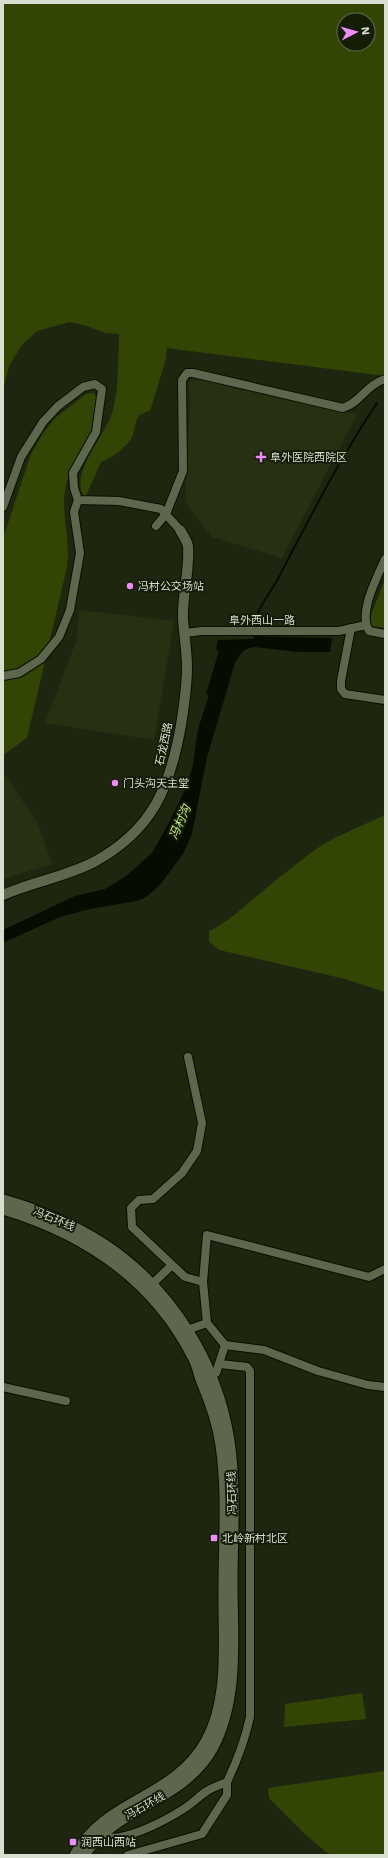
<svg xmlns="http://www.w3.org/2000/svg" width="388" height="1858" font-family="'Work Sans','Noto Sans SC',sans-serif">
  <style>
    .built { fill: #263113 }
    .green { fill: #324504; fill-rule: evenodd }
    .water { fill: #060d00 }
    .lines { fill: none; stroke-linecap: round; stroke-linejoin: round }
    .stream { stroke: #060d00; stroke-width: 2 }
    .minor-casing { stroke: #080f00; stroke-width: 10 }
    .tertiary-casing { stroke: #080f00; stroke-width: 12 }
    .secondary-casing { stroke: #080f00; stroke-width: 13 }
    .minor { stroke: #5d674e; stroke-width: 8 }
    .tertiary { stroke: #5d674e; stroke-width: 10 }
    .secondary { stroke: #5d674e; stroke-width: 11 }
    .poi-dot { fill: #eb8dfb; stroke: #151d07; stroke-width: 1.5 }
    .labels { text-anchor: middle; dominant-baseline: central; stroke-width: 4; stroke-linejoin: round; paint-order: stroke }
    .poi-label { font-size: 11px; fill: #d8ded0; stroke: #151d07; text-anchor: start }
    .street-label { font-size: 11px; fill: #d8ded0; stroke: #151d07 }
    .water-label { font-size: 12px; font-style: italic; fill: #caef8e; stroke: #151d07 }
  </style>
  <rect width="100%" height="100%" fill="#1e2610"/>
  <g class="built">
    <polygon points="199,379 357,414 282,558 212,537 185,501 190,402 188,382"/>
    <polygon points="79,610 174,621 154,740 45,723 77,639"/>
    <polygon points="3,772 38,824 52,864 3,879"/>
  </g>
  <g class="green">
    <path d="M3,3H385V376L167,348L166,359L150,411C132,415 138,423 132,437C128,446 111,459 101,462L85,498C67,474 107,435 113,410C119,386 118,359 119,334L105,333L84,325L69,322L37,331L22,345L9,366L3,391ZM344,20H368V44H344Z"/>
    <path d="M91,393H94L96,397C94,408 94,423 90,434C82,452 68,470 65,490C61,515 71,541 67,567L27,738L3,755V538L31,454L42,435L54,419L86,394Z"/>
    <polygon points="385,579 385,628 370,626 371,615"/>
    <path d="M385,815V992L345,979L219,950L209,942V931C228,922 242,908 258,895C277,879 296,864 316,849C337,835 362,826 385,815Z"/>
    <polygon points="362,1693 366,1719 284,1727 285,1704"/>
    <polygon points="385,1771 385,1855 330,1855 308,1837 269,1798 268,1788"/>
  </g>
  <path class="water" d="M254,636L332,638L330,652H298L254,647C243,649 240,654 235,663L207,757L192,834L183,854L160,885L146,897L137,901L90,909L60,917L3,943V930L75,896L105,889L126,876L152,853L171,819L187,785L193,765L198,729L209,695L206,694L219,651L216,650L218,640L253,639Z"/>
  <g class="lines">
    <path class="stream" d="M253,630C255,610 271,593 280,575C310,517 340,458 377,403"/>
    <defs>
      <g id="minor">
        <polyline points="3,507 21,457 43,422 58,406 83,387 95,384 102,389 96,432 73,473 74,488 78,500 119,501 161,509 180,530"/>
        <path d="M156,526L166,514L183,471L182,380L187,373H193L343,408C360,403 366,385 385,379"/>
        <path d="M385,559C377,578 358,612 369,631L385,634"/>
        <polyline points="351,628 341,681 341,689 345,694 385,700"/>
        <polyline points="185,633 202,631 339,631 366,625"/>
        <polyline points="3,676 19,673 41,659 59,637 70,610 80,553 74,512 78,500"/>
        <polyline points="188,1057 202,1123 197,1151 182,1173 153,1199 139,1200 131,1208 132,1227 185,1277 203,1282 207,1323 225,1345"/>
        <polyline points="203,1282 207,1235 369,1277 385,1269"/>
        <polyline points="151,1285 171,1266"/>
        <polyline points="187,1330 207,1323"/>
        <polyline points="206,1378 216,1373 225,1345 264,1350 318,1371 368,1385 385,1387"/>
        <polyline points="3,1387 66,1401"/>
        <path d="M97,1833C115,1849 168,1819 185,1808C193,1803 199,1796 207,1791C213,1787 220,1785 227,1782C237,1761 245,1740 250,1717V1371L247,1367L220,1364"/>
        <polyline points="128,1855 202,1834 227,1795 227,1782"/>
      </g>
      <path id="tertiary" d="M3,895C32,882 65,877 94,862C153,830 170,787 181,725C184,706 187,686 187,667C187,651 184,635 183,619C182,595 190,570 188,546C187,541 183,535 180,530"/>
      <g id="secondary">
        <path d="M3,1200C39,1210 74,1225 105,1245C171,1289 217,1363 229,1441C236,1487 232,1536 232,1583C232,1637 239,1697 213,1747C184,1801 116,1806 84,1855"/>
        <path d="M3,1209C86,1234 155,1280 194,1359C198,1366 199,1375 202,1382C211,1403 218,1423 221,1445C228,1492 224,1541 224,1588C223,1638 231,1697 206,1742C173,1800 107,1798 75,1855"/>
      </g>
    </defs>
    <use href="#minor" class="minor-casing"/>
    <use href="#tertiary" class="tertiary-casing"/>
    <use href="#secondary" class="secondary-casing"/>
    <use href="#minor" class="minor"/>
    <use href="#tertiary" class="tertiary"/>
    <use href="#secondary" class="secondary"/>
  </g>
  <g class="poi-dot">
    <path d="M259 451h4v4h4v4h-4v4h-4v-4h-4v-4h4z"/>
    <circle cx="130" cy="586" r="4"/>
    <circle cx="115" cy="783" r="4"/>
    <rect x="210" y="1534" width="8" height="8" rx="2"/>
    <rect x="69" y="1838" width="8" height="8" rx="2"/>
  </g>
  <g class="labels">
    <g class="poi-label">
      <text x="270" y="457">阜外医院西院区</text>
      <text x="138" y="586">冯村公交场站</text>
      <text x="123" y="783">门头沟天主堂</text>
      <text x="222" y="1538">北岭新村北区</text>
      <text x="81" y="1842">润西山西站</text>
    </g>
    <g class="street-label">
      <text x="262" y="620">阜外西山一路</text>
      <text transform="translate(164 744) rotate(-78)">石龙西路</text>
      <text transform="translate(54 1219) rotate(23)">冯石环线</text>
      <text transform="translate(232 1493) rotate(-91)">冯石环线</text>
      <text transform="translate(145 1806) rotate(-29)">冯石环线</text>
    </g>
    <g class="water-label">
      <text transform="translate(180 822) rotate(-66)">冯村沟</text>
    </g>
  </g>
  <rect width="388" height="1858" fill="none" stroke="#d8ded0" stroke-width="8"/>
  <g transform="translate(356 32) rotate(84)"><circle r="19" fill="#151d07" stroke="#636a57"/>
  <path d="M0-3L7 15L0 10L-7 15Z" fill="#eb8dfb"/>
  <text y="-6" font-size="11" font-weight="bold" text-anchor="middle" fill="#d8ded0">N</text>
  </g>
</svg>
